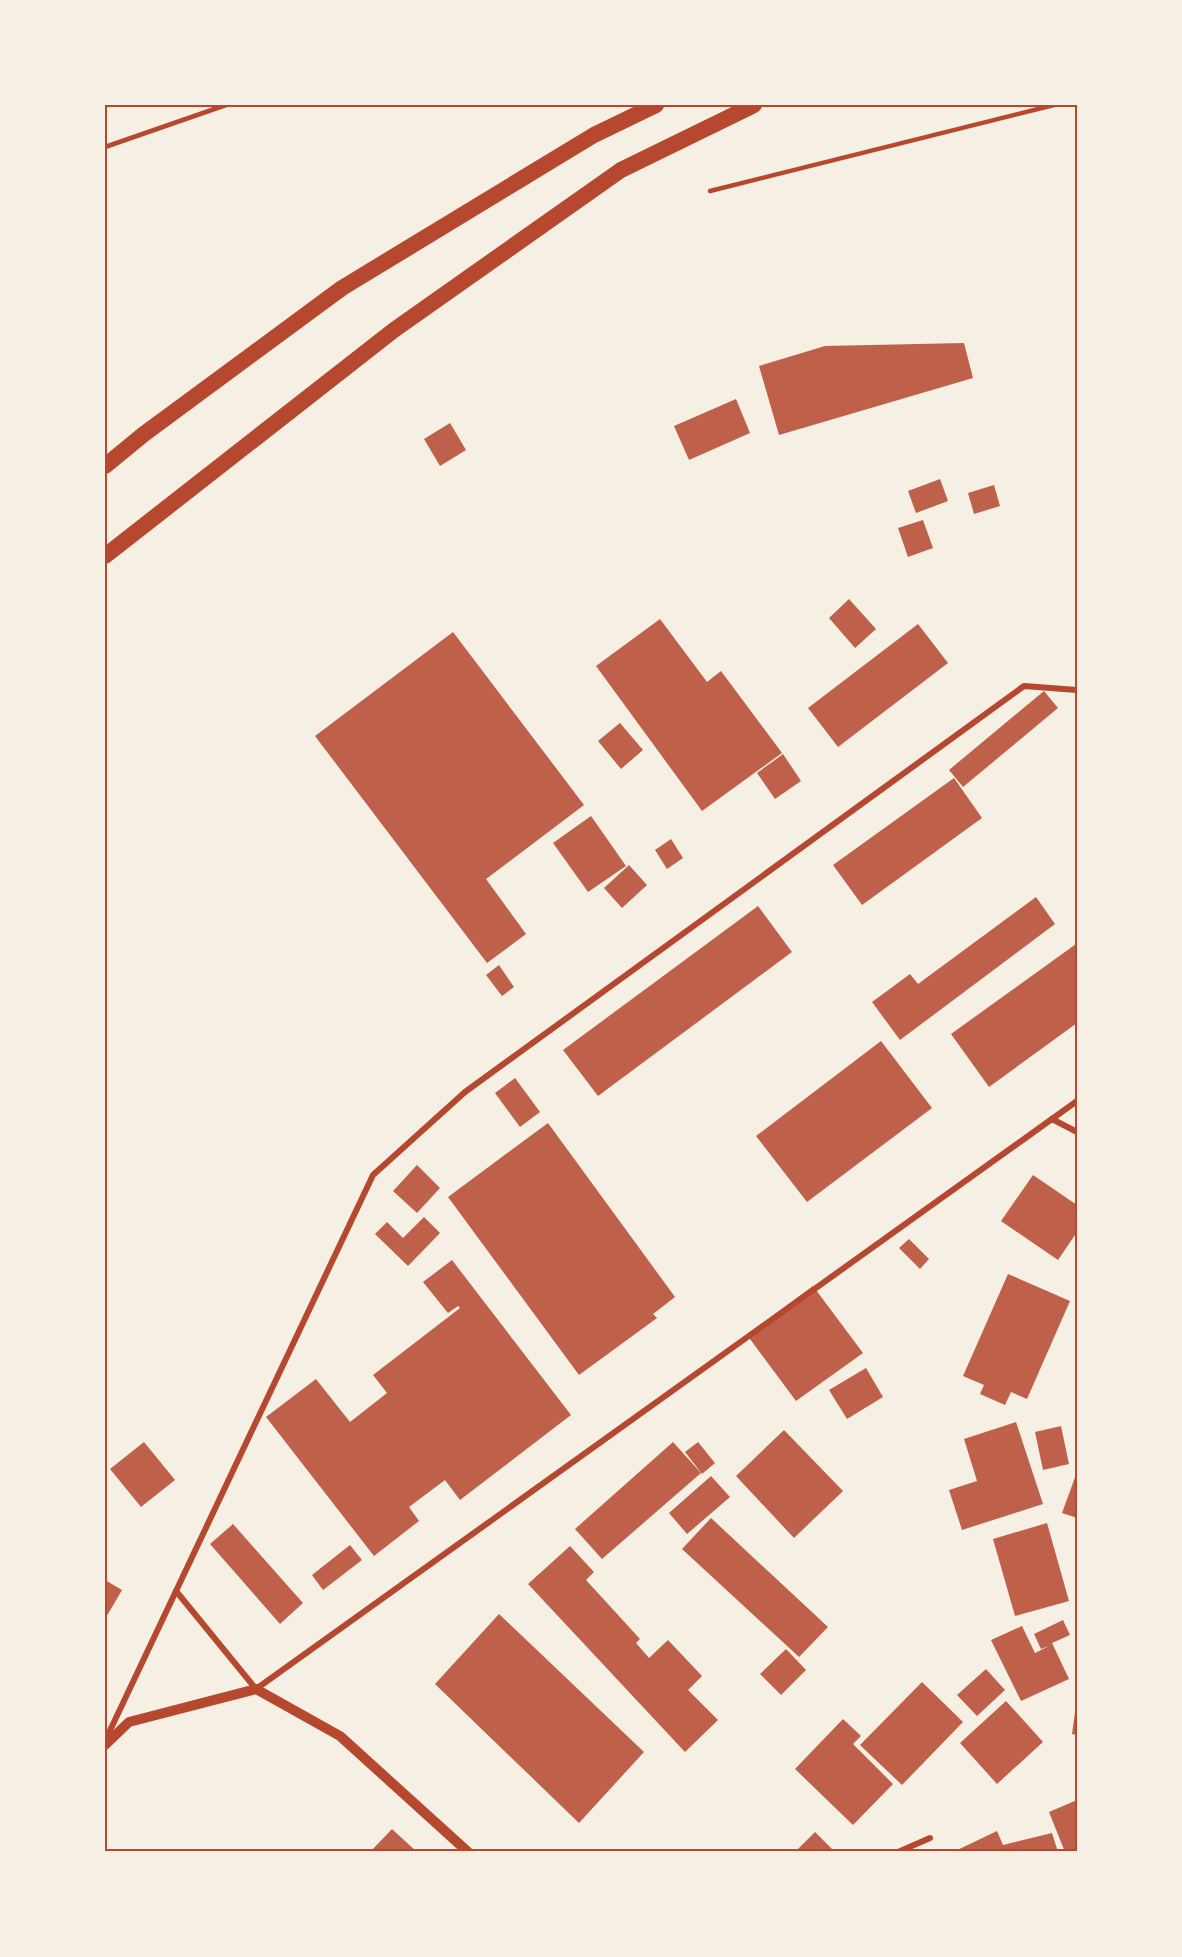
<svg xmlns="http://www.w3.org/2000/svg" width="1182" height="1957" font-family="Mulish,sans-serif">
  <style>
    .building { fill: #bf614a }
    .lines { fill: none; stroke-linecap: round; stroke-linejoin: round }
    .service { stroke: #b5482f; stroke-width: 4.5 }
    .minor { stroke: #b5482f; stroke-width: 6 }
    .tertiary { stroke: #b5482f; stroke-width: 10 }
    .trunk { stroke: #b5482f; stroke-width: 16 }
    .neatline { fill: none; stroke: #b5482f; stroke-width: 2 }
  </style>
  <rect width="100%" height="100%" fill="#f6efe4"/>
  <g class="building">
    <polygon points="964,343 973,378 779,435 759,366 825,346"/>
    <polygon points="736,399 750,433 689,460 674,426"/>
    <polygon points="450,423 466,450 440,466 424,439"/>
    <polygon points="940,479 948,501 916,513 908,491"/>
    <polygon points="994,485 1000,506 974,514 968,493"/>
    <polygon points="923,520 933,548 908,557 898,528"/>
    <polygon points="849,599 876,629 855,648 829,618"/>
    <polygon points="660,619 707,682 721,671 782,753 702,811 596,666"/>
    <polygon points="918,624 948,663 838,747 808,708"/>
    <polygon points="453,632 584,805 486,879 526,934 487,963 315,736"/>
    <polygon points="1044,691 1058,708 963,787 949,770"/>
    <polygon points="620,723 643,750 621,769 598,741"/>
    <polygon points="783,754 801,781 775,799 757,773"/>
    <polygon points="954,778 982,818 862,905 833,865"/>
    <polygon points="591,816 626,866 588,892 553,843"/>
    <polygon points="671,839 683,858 667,869 655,850"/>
    <polygon points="629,865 647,885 622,908 604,888"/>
    <polygon points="1036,897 1055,924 900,1040 872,1002 910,974 918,984"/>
    <polygon points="758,906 792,952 598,1096 563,1050"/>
    <polygon points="1076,944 1077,1023 989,1087 951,1034"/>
    <polygon points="499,965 514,987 502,996 486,975"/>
    <polygon points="881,1041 932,1108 807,1202 756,1136"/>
    <polygon points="515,1078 540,1112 520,1127 495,1093"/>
    <polygon points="548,1123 675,1297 653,1314 657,1318 579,1375 448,1197"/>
    <polygon points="417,1165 440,1188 417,1213 393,1191"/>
    <polygon points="1033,1175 1077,1205 1077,1232 1058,1260 1001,1221"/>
    <polygon points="424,1217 440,1233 408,1266 375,1234 387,1222 403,1238"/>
    <polygon points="909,1239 929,1259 920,1269 899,1248"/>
    <polygon points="452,1260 571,1415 460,1500 445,1480 409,1507 419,1521 374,1556 266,1417 316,1379 350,1422 387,1393 373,1375 460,1308 458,1306 448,1313 423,1282"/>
    <polygon points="1008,1274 1070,1301 1027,1399 1011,1392 1005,1405 980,1394 984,1385 963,1376"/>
    <polygon points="813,1286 863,1353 796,1401 747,1335"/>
    <polygon points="866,1368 883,1397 847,1419 829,1390"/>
    <polygon points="1016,1422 1043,1504 962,1530 949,1490 977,1481 964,1439"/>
    <polygon points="1061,1426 1069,1464 1043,1470 1035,1432"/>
    <polygon points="784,1430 843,1491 794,1538 736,1476"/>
    <polygon points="144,1442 175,1480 141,1507 110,1469"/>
    <polygon points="673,1442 701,1473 602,1559 575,1529"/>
    <polygon points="698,1442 715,1463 702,1474 685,1452"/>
    <polygon points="1077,1472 1077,1518 1062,1513"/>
    <polygon points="711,1476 730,1497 687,1534 669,1513"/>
    <polygon points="711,1518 828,1627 799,1657 682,1549"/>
    <polygon points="1047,1523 1069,1601 1015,1616 993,1539"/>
    <polygon points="233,1524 303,1603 280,1624 210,1544"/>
    <polygon points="350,1545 362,1560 323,1590 312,1575"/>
    <polygon points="570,1546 594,1572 586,1580 640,1639 636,1643 649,1658 668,1640 702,1676 688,1690 718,1720 685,1752 528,1584"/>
    <polygon points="105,1580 122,1590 105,1619"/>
    <polygon points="499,1614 644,1752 579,1823 435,1684"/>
    <polygon points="1063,1620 1070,1635 1052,1643 1069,1679 1021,1701 991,1640 1022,1626 1035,1653 1049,1646 1041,1649 1034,1634"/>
    <polygon points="786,1649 806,1670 781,1695 760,1674"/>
    <polygon points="986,1669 1005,1690 977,1716 957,1695"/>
    <polygon points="922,1682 963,1722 902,1785 860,1745"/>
    <polygon points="1006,1701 1043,1742 997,1784 960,1743"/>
    <polygon points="1076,1705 1077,1705 1077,1735 1072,1734"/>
    <polygon points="843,1719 861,1736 853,1744 893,1784 853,1825 795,1769"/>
    <polygon points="1077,1800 1077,1852 1065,1852 1049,1812"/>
    <polygon points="392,1829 417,1852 370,1852"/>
    <polygon points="997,1831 1003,1845 1052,1833 1058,1852 953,1852"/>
    <polygon points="815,1832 833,1850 831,1852 795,1852"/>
  </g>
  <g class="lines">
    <g class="service">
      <polyline points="105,147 226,105"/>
      <polyline points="710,191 1054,105"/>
    </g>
    <g class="minor">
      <polyline points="1052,1119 1077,1132"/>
      <polyline points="176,1591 256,1689 1077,1101"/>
      <polyline points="105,1741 373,1175 465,1092 1024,686 1077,690"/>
      <polyline points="898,1852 930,1838"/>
    </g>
    <polyline class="tertiary" points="105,1745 129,1722 256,1689 340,1736 468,1852"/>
    <g class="trunk">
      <polyline points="105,466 144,434 342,288 594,135 656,105"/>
      <polyline points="105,556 394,330 621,170 754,105"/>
    </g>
  </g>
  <rect width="1182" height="1957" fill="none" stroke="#f6efe4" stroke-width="213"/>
  <rect x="106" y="106" width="970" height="1744" class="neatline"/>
</svg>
